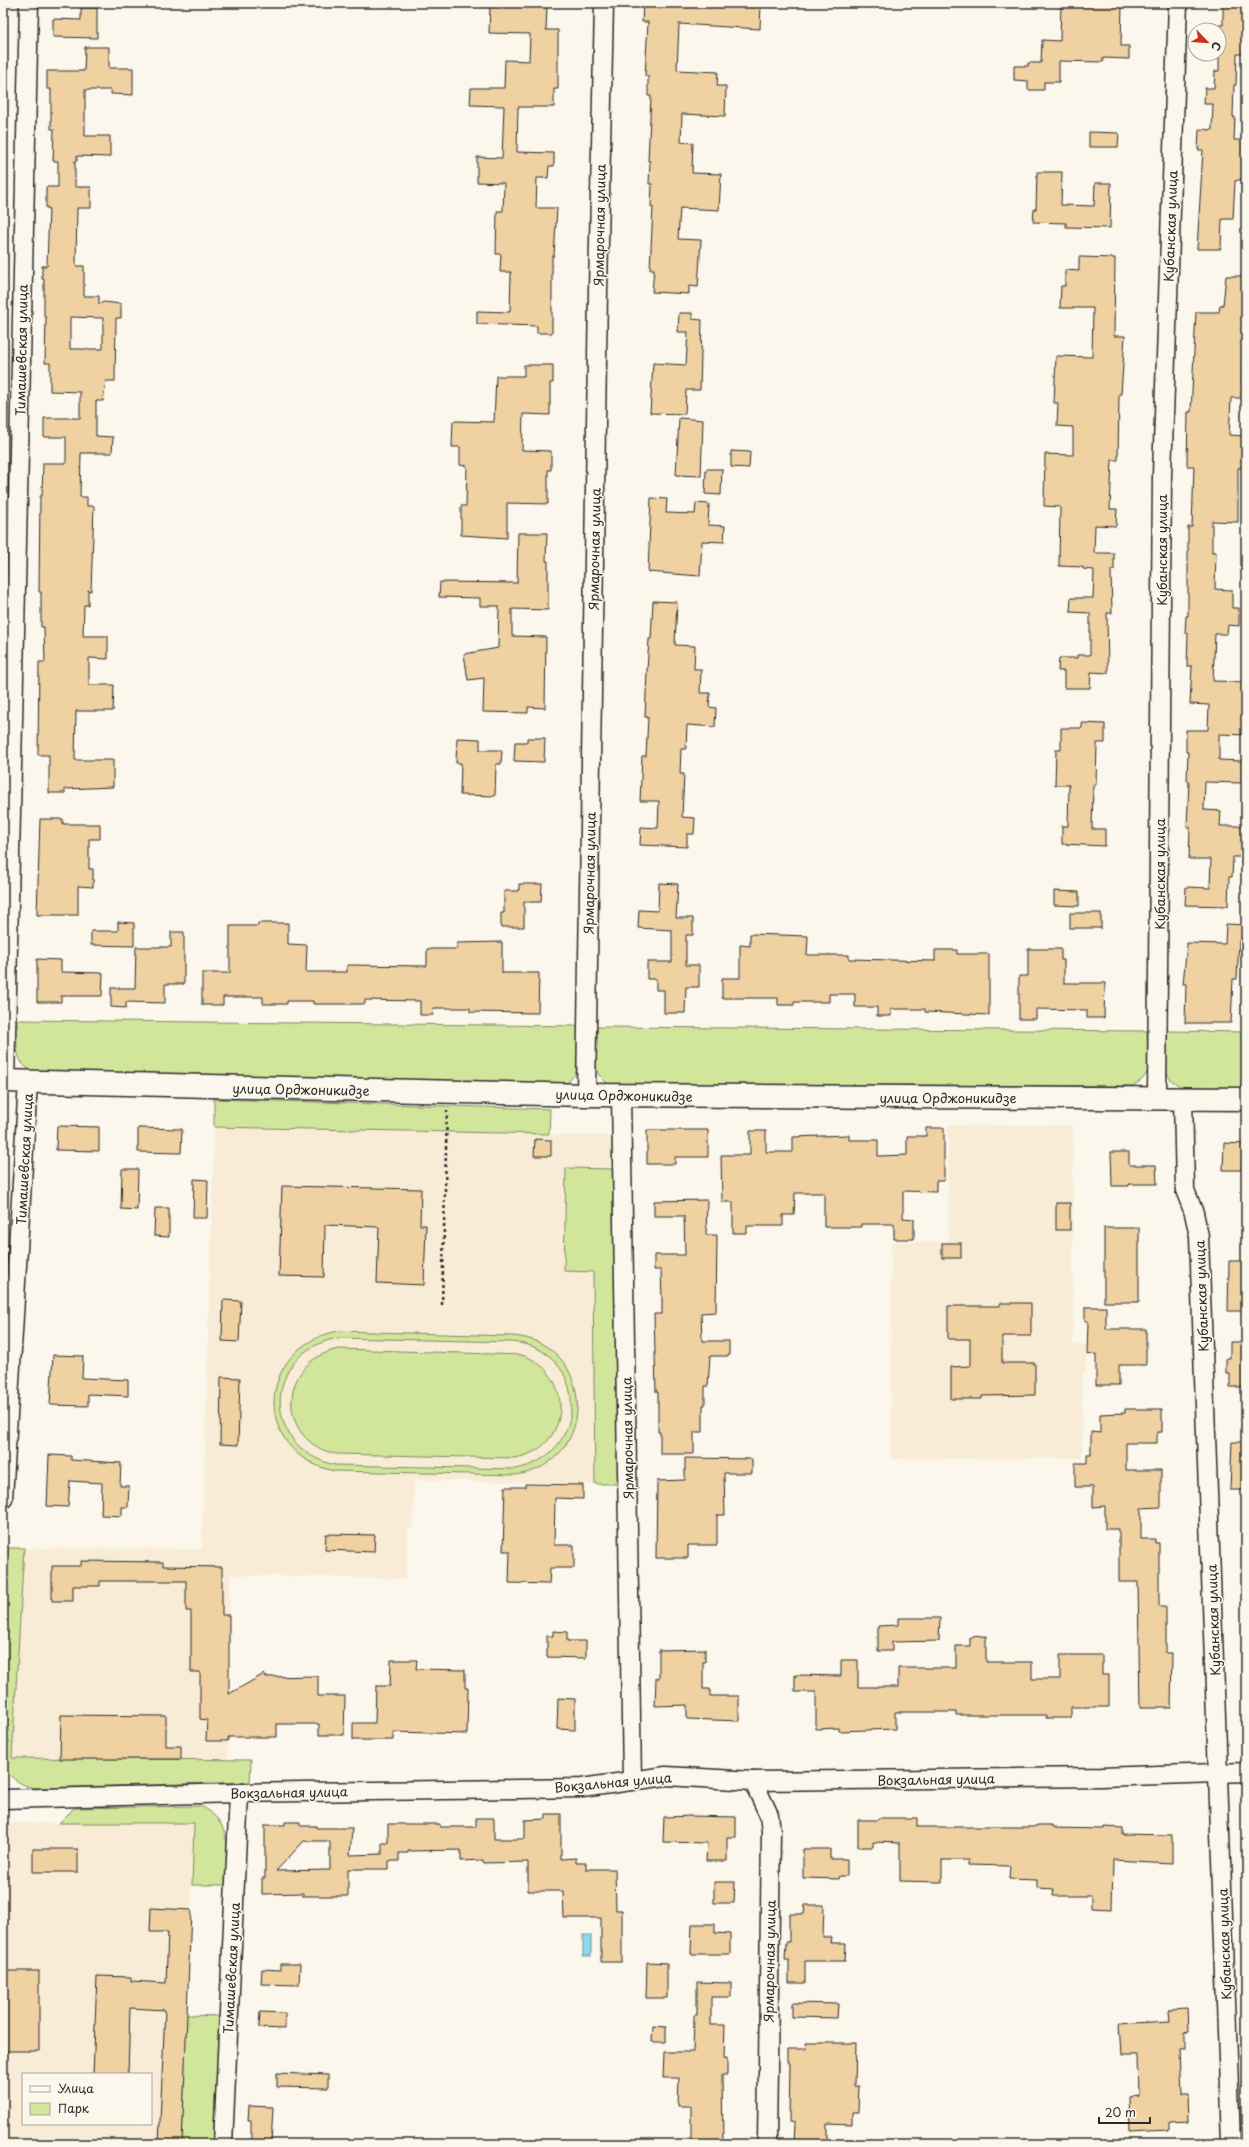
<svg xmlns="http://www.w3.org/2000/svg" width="1249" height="2147" font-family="'Playpen Sans',sans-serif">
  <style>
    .built { fill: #f8ecd6; fill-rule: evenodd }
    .green { fill: #d1e69b; stroke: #7e8863; fill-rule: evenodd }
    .water { fill: #8ddbec; stroke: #66959f }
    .building { fill: #f0d1a2; stroke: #2b2b2b; fill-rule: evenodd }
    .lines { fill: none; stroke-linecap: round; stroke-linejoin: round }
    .minor-casing { stroke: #2b2b2b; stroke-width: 21 }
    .secondary-casing { stroke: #2b2b2b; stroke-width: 25 }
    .path { stroke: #2b2b2b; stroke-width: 2.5; stroke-dasharray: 3 3; stroke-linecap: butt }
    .minor { stroke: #fbf7ec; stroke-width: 18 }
    .secondary { stroke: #fbf7ec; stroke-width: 22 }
    .labels { text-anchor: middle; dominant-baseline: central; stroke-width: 3; stroke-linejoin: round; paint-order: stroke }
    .street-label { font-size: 13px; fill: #2b2b2b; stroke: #fbf7ec }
  </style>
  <rect width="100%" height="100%" fill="#fbf7ec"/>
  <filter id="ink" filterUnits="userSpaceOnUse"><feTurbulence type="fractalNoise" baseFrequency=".025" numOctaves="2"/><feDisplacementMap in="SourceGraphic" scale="8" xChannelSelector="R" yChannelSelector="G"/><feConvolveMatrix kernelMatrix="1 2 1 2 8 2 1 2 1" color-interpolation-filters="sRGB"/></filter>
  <g filter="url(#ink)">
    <g class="built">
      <polygon points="948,1125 1073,1125 1073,1344 1086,1344 1086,1373 1082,1373 1082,1458 891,1459 891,1242 948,1242"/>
      <polygon points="214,1127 614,1136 614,1169 566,1169 564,1271 593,1271 595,1484 414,1480 413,1528 408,1528 406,1579 230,1575 228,1760 12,1758 24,1548 202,1549"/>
      <path d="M3,1823H194L188,1983L148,1982L187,2010L182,2144H3ZM23,2074H151V2124H23Z"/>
    </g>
    <g class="green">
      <path d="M17,1020L580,1026L578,1071L567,1083L37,1073C11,1064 18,1044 17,1020Z"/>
      <path d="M597,1027L1147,1031L1148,1069C1147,1077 1139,1082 1133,1086L608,1084L599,1075L596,1068Z"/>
      <polygon points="1167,1031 1246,1032 1246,1088 1181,1087 1171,1080 1166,1072"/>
      <polygon points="214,1099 550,1109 549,1134 214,1127"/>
      <polygon points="566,1168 614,1169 620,1484 595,1484 593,1272 564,1271"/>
      <path d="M338,1331L512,1336C597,1341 600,1465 515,1475L334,1471C251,1453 256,1347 338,1331ZM338,1338L512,1342C589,1348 592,1456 515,1469L335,1465C260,1448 263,1351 338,1338Z"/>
      <path d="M339,1349L522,1355C576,1373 572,1450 514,1458L336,1454C275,1441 278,1360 339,1349Z"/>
      <path d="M8,1548H24L12,1758L251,1760L250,1782L37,1788C23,1787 11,1779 3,1767V1624Z"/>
      <path d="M201,1806C233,1822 228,1855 227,1885H192L194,1823H59L74,1808Z"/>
      <polygon points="186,2015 220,2016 213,2144 182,2144"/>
    </g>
    <rect class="water" x="583" y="1935" width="8" height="21"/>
    <g class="building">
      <polygon points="643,3 761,3 760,29 679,24 677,70 718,72 717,86 726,86 725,116 682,114 681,142 693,143 692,173 721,174 719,210 680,208 678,239 701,240 698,287 689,286 689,294 652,292 654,269 650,269 653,207 651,207 652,184 649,184 650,161 648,161 651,96 648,96 648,76 645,76 648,22 642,22"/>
      <polygon points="1061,3 1122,3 1121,46 1129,46 1129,59 1103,58 1103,62 1059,61 1059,82 1044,82 1044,90 1028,90 1028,81 1014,80 1014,66 1028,66 1028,63 1041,63 1042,40 1060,41"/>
      <polygon points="1223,3 1245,3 1246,54 1237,54 1236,85 1234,85 1233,117 1235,117 1234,140 1246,140 1246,178 1235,181 1233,219 1222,219 1221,249 1197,249 1203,150 1198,150 1199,129 1212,130 1213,104 1204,104 1205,88 1214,88 1215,71 1219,71 1219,25 1223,25"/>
      <polygon points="490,6 547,6 546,30 558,30 558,89 554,89 554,107 518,107 517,152 554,153 554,166 549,166 548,178 537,178 536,208 557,208 554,256 552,256 552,333 537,333 537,326 477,324 477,311 510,312 511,272 500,272 501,254 496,254 497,211 503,211 504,183 477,182 477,157 502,158 504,106 470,105 471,88 504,88 505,60 529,61 530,34 489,33"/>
      <polygon points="81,8 97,8 97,38 53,37 53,19 81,20"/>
      <path d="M85,47H109V68H133V95L111,94V90H85V136H110V157L77,156V161H75V187H91V208H77L76,266H84V296H99V304L104,302L121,304V318H116L115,381H106L103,401H96V436L113,437L112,453H81L80,497H87V506H94L91,591L88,590V605H84L83,636H108V659L89,658V685H114L113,711H76L75,760H113V787L65,789V793H49V755H38L39,662H45L44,627H41V592H39L40,496H42L43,463H66V437H44V418H80V392L50,391V363H45L46,317H44V279H42V266H47L49,208H46V187H58V161H53L54,129H51V89H47V71H84ZM70,317L103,318V349H70Z"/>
      <polygon points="1089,132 1119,133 1118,147 1089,147"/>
      <polygon points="1037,172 1062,172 1061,205 1094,206 1095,183 1111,183 1110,228 1066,227 1066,223 1033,222 1034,209 1036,209"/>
      <polygon points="1079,257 1115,258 1114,336 1125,336 1121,394 1119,394 1118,460 1112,460 1110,509 1117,509 1116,526 1095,525 1094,553 1114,553 1114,570 1111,570 1112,613 1107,613 1108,673 1091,672 1090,688 1064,688 1064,671 1058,671 1059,658 1077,658 1077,655 1090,655 1090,613 1070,612 1071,598 1093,598 1094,570 1083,569 1083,567 1059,566 1060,507 1044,506 1045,454 1073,455 1073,427 1057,426 1058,403 1054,403 1056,356 1092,357 1093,308 1060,308 1061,286 1065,286 1065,270 1079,271"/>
      <polygon points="1226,276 1246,276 1246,328 1243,328 1242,385 1244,385 1244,398 1231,398 1229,435 1246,436 1246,468 1238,468 1238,522 1212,521 1212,552 1216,552 1215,589 1232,590 1232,608 1239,608 1239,626 1228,625 1227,634 1215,634 1213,681 1246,682 1246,735 1219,734 1219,760 1242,761 1242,783 1205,782 1204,810 1221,811 1220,826 1246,826 1246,857 1233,857 1232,877 1229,877 1228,906 1185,905 1186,887 1210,888 1211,859 1189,859 1190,827 1187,827 1189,781 1187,781 1188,752 1186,752 1186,730 1208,730 1209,705 1190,704 1192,666 1187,666 1188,633 1185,633 1186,616 1188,616 1188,527 1192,527 1194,466 1187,466 1188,412 1191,412 1196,312 1219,312 1220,305 1223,305"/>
      <polygon points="679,313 692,313 692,319 702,320 700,390 686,390 685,414 650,413 653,363 686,365 688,332 678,332"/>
      <polygon points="524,365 553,365 553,383 550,383 550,415 523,414 522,450 551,451 551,470 548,470 548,504 507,503 507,538 461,535 461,506 466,506 467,466 460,465 460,447 452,447 453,421 494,422 496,376 524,376"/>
      <polygon points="679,418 703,420 701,476 676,475"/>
      <polygon points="731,451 750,452 749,468 731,467"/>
      <polygon points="706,469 722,469 721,495 705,494"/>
      <polygon points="651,498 667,499 666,513 695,514 696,503 709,504 708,525 725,526 724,542 702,541 700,576 648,572"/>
      <polygon points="518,533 547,533 546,561 548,561 548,610 512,609 512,636 546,637 545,708 528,707 528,713 483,712 484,678 468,680 464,654 498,648 499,606 480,606 480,598 439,597 440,582 517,583"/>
      <polygon points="653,601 677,602 675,645 695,646 694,669 701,669 700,693 710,693 709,707 716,708 715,727 687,725 686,749 681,749 680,774 684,774 682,817 695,818 694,834 687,834 687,847 640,845 641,827 658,828 659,801 640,801 642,756 646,756 648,717 645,717 647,671 649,639 651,639"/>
      <polygon points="1082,723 1105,724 1105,743 1097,743 1096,785 1093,785 1092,829 1105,829 1105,846 1062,844 1062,826 1068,826 1069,785 1055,785 1056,750 1061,750 1061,728 1082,728"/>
      <polygon points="457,738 480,739 480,750 502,750 501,764 496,764 495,796 460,795 461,763 456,763"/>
      <polygon points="527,738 545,738 544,762 514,761 515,742 527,742"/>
      <polygon points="40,819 63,819 63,824 100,824 100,839 89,839 89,869 93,869 93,887 78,886 78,915 37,915"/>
      <polygon points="659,883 678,884 676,918 693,918 693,935 686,935 686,965 699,965 699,987 686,987 685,1013 664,1013 664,990 656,990 656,979 647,979 647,962 672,962 672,930 638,928 639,910 658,911"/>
      <polygon points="519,884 542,884 541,902 524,902 524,927 501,927 501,913 504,913 504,891 519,891"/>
      <polygon points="1054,891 1079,892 1079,906 1054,905"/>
      <rect x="1070" y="913" width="31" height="15"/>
      <polygon points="118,922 134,923 134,946 91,945 91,931 118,931"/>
      <polygon points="258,923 288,923 288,944 307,945 306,972 347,972 347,965 427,966 427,949 457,949 457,943 502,942 502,973 539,973 538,1013 470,1012 470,1008 434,1008 433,1015 420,1015 420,1001 365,1000 365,1004 313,1004 313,1001 287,1001 287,1004 263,1004 263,997 223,997 223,1005 202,1005 202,973 230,973 230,926 258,926"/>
      <polygon points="1226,924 1246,925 1246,941 1239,941 1237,979 1233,979 1231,1023 1185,1023 1186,984 1183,984 1187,943 1225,944"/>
      <polygon points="171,932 184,932 184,984 165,984 165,1003 126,1002 126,1008 111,1007 111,988 135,988 136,947 171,947"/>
      <polygon points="750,934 808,936 807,955 849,955 849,959 935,961 935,950 957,950 957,954 989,954 989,1015 925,1012 925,1009 891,1009 891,1016 877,1016 877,1007 855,1007 855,994 829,994 829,1002 794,1002 794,1005 778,1005 778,998 722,998 722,978 740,978 740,945 750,946"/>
      <polygon points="1028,949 1061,949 1061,960 1064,960 1064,983 1105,983 1104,1018 1087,1018 1087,1010 1036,1009 1036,1019 1019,1019 1019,976 1028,976"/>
      <polygon points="37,959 61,960 61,972 103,973 102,996 61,996 61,1002 37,1002"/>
      <polygon points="57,1126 99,1127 99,1151 56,1150"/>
      <polygon points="138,1128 182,1129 181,1153 138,1152"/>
      <polygon points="926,1128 944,1128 944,1181 936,1181 936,1192 903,1191 903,1218 914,1219 914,1239 894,1239 894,1224 861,1224 861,1227 824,1227 824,1193 795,1193 794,1215 783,1215 783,1226 747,1226 747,1233 733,1233 733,1202 722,1202 721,1155 750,1155 750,1131 766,1131 766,1152 793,1152 793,1137 849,1135 849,1140 878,1140 878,1156 907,1155 907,1136 926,1136"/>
      <polygon points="647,1130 708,1130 708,1157 675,1157 675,1164 647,1164"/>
      <polygon points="535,1139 551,1140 551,1156 534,1156"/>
      <polygon points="1224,1143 1246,1144 1246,1164 1242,1164 1242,1170 1223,1170"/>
      <polygon points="1111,1152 1129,1152 1129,1165 1156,1165 1157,1184 1129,1184 1129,1186 1112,1186"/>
      <polygon points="122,1169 138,1169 137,1210 121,1209"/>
      <polygon points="194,1179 208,1180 207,1218 193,1218"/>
      <polygon points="282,1186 421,1189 420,1225 426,1225 424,1285 377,1283 379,1227 325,1225 324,1277 279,1276"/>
      <polygon points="707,1200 706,1235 717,1235 716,1312 701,1313 702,1341 729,1341 729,1356 710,1356 708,1386 705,1386 705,1405 703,1405 703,1432 694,1432 694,1454 660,1454 660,1432 658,1432 658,1392 656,1392 654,1314 662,1314 662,1299 661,1270 654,1270 654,1255 685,1255 684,1216 654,1216 654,1201"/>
      <rect x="1056" y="1203" width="14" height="27"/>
      <polygon points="155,1208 169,1208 169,1237 154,1236"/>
      <rect x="1104" y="1228" width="35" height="74"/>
      <rect x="942" y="1243" width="19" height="15"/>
      <polygon points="1229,1261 1246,1261 1246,1311 1228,1311"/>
      <polygon points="223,1300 241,1301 239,1342 222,1341"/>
      <polygon points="1000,1303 1031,1303 1031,1336 1002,1336 1002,1363 1035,1363 1035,1395 982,1396 982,1399 951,1399 951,1367 970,1366 970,1339 948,1339 948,1306 1000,1306"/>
      <polygon points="1085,1307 1106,1307 1106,1329 1146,1329 1146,1365 1119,1365 1119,1385 1096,1385 1096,1354 1087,1355 1088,1321 1085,1321"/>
      <polygon points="1230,1342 1246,1342 1246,1387 1230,1387 1230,1373 1226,1373 1226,1358 1230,1358"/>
      <polygon points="53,1355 83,1356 82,1378 128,1380 128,1396 88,1394 88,1406 50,1405"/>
      <polygon points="221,1377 240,1378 238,1445 220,1444"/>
      <polygon points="1125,1409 1162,1409 1162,1432 1157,1432 1157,1443 1126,1443 1126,1470 1161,1470 1161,1507 1141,1508 1141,1539 1155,1539 1155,1543 1159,1543 1159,1606 1166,1606 1166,1653 1172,1653 1171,1708 1140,1708 1138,1582 1119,1582 1119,1529 1105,1529 1105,1506 1093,1507 1093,1487 1075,1487 1075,1463 1087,1463 1087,1454 1091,1454 1091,1432 1100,1433 1100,1414 1125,1413"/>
      <polygon points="1232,1442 1246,1442 1246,1490 1230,1490"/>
      <polygon points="49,1455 71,1456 71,1460 121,1463 120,1486 129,1486 128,1507 122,1507 122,1516 101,1515 102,1483 70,1481 68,1507 47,1506"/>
      <polygon points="685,1458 752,1459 752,1473 724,1473 725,1515 717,1515 717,1545 688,1545 688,1558 656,1558 657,1481 685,1480"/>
      <polygon points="525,1484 583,1485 583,1499 555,1498 554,1545 574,1545 574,1568 550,1568 549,1584 509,1583 510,1551 503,1551 505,1487 525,1487"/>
      <polygon points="326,1534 375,1535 374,1552 325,1550"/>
      <polygon points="81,1561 163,1562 163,1566 222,1567 222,1615 229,1615 229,1694 264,1674 266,1677 318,1676 318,1696 345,1696 344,1735 319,1735 319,1724 277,1724 277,1737 228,1737 228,1741 206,1741 207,1720 200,1719 200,1672 191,1672 191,1611 186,1611 186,1581 100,1581 100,1586 73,1586 73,1601 52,1601 52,1566 81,1566"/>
      <polygon points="898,1618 940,1618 939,1641 892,1642 892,1651 878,1651 878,1626 898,1625"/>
      <polygon points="553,1631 567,1632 567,1641 586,1641 586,1658 547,1657 547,1636 553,1636"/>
      <polygon points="986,1636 986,1662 1032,1662 1032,1679 1060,1679 1060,1655 1102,1655 1102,1675 1109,1675 1109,1707 1071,1707 1071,1718 1046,1718 1046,1715 956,1715 956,1712 895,1712 895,1729 839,1731 839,1728 816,1729 816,1692 795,1692 795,1675 841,1676 841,1660 858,1660 858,1687 898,1687 898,1668 956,1668 956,1646 970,1646 970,1637"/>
      <polygon points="705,1649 705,1662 703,1662 703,1689 710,1689 710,1696 739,1696 739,1721 687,1719 687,1705 655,1706 656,1678 659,1678 659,1650"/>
      <polygon points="391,1660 417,1660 416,1669 465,1670 465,1688 468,1688 467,1734 393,1732 393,1740 353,1740 353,1723 375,1723 376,1686 390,1686"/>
      <polygon points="558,1698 575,1699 575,1730 557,1729"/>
      <polygon points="61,1715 166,1716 166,1746 181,1746 181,1759 60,1759"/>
      <path d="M546,1814H561V1859L576,1858V1863H586V1869H615L616,1910H622V1962H601V1918H564L563,1891H528V1862L483,1863V1860L461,1861V1850L408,1851V1853H399V1861H389V1869H348V1896H303V1893L262,1894V1878H265V1825H285V1822H300V1826H316V1828H352L350,1855L382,1854V1843H388V1824H440V1827H476V1818H494V1839H525V1820L546,1819ZM304,1841H330V1870L276,1871Z"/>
      <polygon points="690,1816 736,1817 736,1837 727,1837 727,1861 706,1861 707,1843 663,1842 664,1817"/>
      <polygon points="878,1818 917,1818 917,1827 1037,1827 1037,1826 1052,1826 1052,1828 1104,1829 1104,1827 1122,1828 1122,1834 1172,1835 1172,1863 1113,1860 1112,1909 1091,1908 1091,1896 1053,1896 1054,1889 1037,1888 1037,1880 1009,1879 1010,1866 968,1865 968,1860 942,1860 942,1882 900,1881 900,1843 873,1842 873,1847 858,1847 858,1820 878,1820"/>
      <rect x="33" y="1849" width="45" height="23"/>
      <polygon points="803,1849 830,1849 830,1859 847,1859 847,1876 840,1876 839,1879 803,1878"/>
      <polygon points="714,1882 735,1882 734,1903 714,1903"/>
      <polygon points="805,1905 824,1905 823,1937 831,1937 830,1943 846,1943 845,1961 805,1961 805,1983 789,1983 789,1960 785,1960 786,1942 789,1942 789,1914 804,1914"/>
      <polygon points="151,1908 191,1910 182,2144 159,2144 165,2010 130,2008 128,2074 93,2074 97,1976 131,1977 131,1981 166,1983 168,1932 150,1932"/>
      <polygon points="692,1924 715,1924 715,1933 730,1934 730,1954 691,1954"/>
      <polygon points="647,1962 667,1963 667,1998 646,1998"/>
      <polygon points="280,1964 300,1964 299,1985 261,1984 262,1969 280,1970"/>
      <rect x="6" y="1971" width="33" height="80"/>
      <polygon points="697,1982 731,1983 731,1997 711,1997 711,2025 725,2025 724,2058 727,2058 727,2075 722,2075 723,2143 691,2142 691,2106 678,2106 679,2078 663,2078 664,2052 693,2052 694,2015 697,2015"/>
      <polygon points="792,2003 838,2004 837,2018 792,2017"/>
      <polygon points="1188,2009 1189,2031 1184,2032 1184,2048 1179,2049 1181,2095 1188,2095 1189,2121 1169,2122 1169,2131 1130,2133 1129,2098 1138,2097 1137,2055 1121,2055 1119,2023 1169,2020 1168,2010"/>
      <polygon points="260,2012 285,2013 285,2029 259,2028"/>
      <polygon points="653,2026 666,2027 666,2042 652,2042"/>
      <polygon points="805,2043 856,2043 855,2086 859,2086 858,2112 852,2112 852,2125 827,2124 827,2144 794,2144 795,2122 789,2122 790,2063 787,2063 787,2049 806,2049"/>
      <polygon points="277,2073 328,2075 328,2088 277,2087"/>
      <polygon points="249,2106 273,2107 271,2144 251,2144 251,2120 248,2120"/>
    </g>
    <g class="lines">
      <defs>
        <g id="minor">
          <polyline points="5,1081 29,3"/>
          <polyline points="586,1095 598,291 604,3"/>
          <polyline points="621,1095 632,1781"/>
          <polyline points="1157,1097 1162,475 1178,3"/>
          <polyline points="1183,1098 1185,1190 1194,1213 1199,1236 1231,2144"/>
          <polyline points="3,1499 28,1082"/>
          <polyline points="753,1781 769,1815 771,1831 767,2144"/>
          <polyline points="3,1799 239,1793 582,1788 666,1776 753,1781 1101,1777 1246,1772"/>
          <polyline points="223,2144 239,1793"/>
        </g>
        <polyline id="secondary" points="3,1081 586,1095 1246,1099"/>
      </defs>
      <use href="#minor" class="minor-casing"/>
      <use href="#secondary" class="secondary-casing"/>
      <polyline class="path" points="442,1305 447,1111"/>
      <use href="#minor" class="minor"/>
      <use href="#secondary" class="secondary"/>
    </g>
  </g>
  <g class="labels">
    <g class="street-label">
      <text transform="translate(599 225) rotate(-89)">Ярмарочная улица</text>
      <text transform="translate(1170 226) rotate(-88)">Кубанская улица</text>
      <text transform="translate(21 350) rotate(-89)">Тимашевская улица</text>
      <text transform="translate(594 549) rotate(-89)">Ярмарочная улица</text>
      <text transform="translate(1161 550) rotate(-90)">Кубанская улица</text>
      <text transform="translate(589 873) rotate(-89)">Ярмарочная улица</text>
      <text transform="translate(1159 874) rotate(-90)">Кубанская улица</text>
      <text transform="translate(301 1089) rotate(1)">улица Орджоникидзе</text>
      <text transform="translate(624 1095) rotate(1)">улица Орджоникидзе</text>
      <text x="948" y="1097">улица Орджоникидзе</text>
      <text transform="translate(24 1159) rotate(-87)">Тимашевская улица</text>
      <text transform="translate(1201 1296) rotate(-92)">Кубанская улица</text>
      <text transform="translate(627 1438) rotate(-91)">Ярмарочная улица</text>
      <text transform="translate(1213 1620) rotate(-92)">Кубанская улица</text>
      <text transform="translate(936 1779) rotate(-1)">Вокзальная улица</text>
      <text transform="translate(613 1782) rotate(-5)">Вокзальная улица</text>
      <text transform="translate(289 1792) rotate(-1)">Вокзальная улица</text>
      <text transform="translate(1224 1944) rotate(-92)">Кубанская улица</text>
      <text transform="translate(769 1961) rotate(-89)">Ярмарочная улица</text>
      <text transform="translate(231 1968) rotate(-87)">Тимашевская улица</text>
    </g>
  </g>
  <rect width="1249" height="2147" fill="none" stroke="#fbf7ec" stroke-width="16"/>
  <rect x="8" y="8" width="1233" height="2131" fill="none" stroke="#2b2b2b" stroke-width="1.5" filter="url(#ink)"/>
  <rect x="22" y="2073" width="130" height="52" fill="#fbf7ec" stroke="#a8a59f"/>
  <rect x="30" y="2086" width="20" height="6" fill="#fbf7ec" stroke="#a8a59f"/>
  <text x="58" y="2093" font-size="12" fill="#2b2b2b">Улица</text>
  <rect x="30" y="2103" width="20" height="12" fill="#d1e69b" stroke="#a8a59f"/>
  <text x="58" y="2113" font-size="12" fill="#2b2b2b">Парк</text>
  <g transform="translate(1207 42) rotate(115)"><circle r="19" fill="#fbf7ec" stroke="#a8a59f"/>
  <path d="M0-3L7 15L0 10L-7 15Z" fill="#c8321e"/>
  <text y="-6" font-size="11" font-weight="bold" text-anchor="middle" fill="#2b2b2b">С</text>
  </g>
  <path d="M1099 2117v6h51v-6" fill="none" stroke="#2b2b2b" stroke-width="2"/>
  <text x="1105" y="2117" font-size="12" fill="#2b2b2b" stroke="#fbf7ec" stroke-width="3" paint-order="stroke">20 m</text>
</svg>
